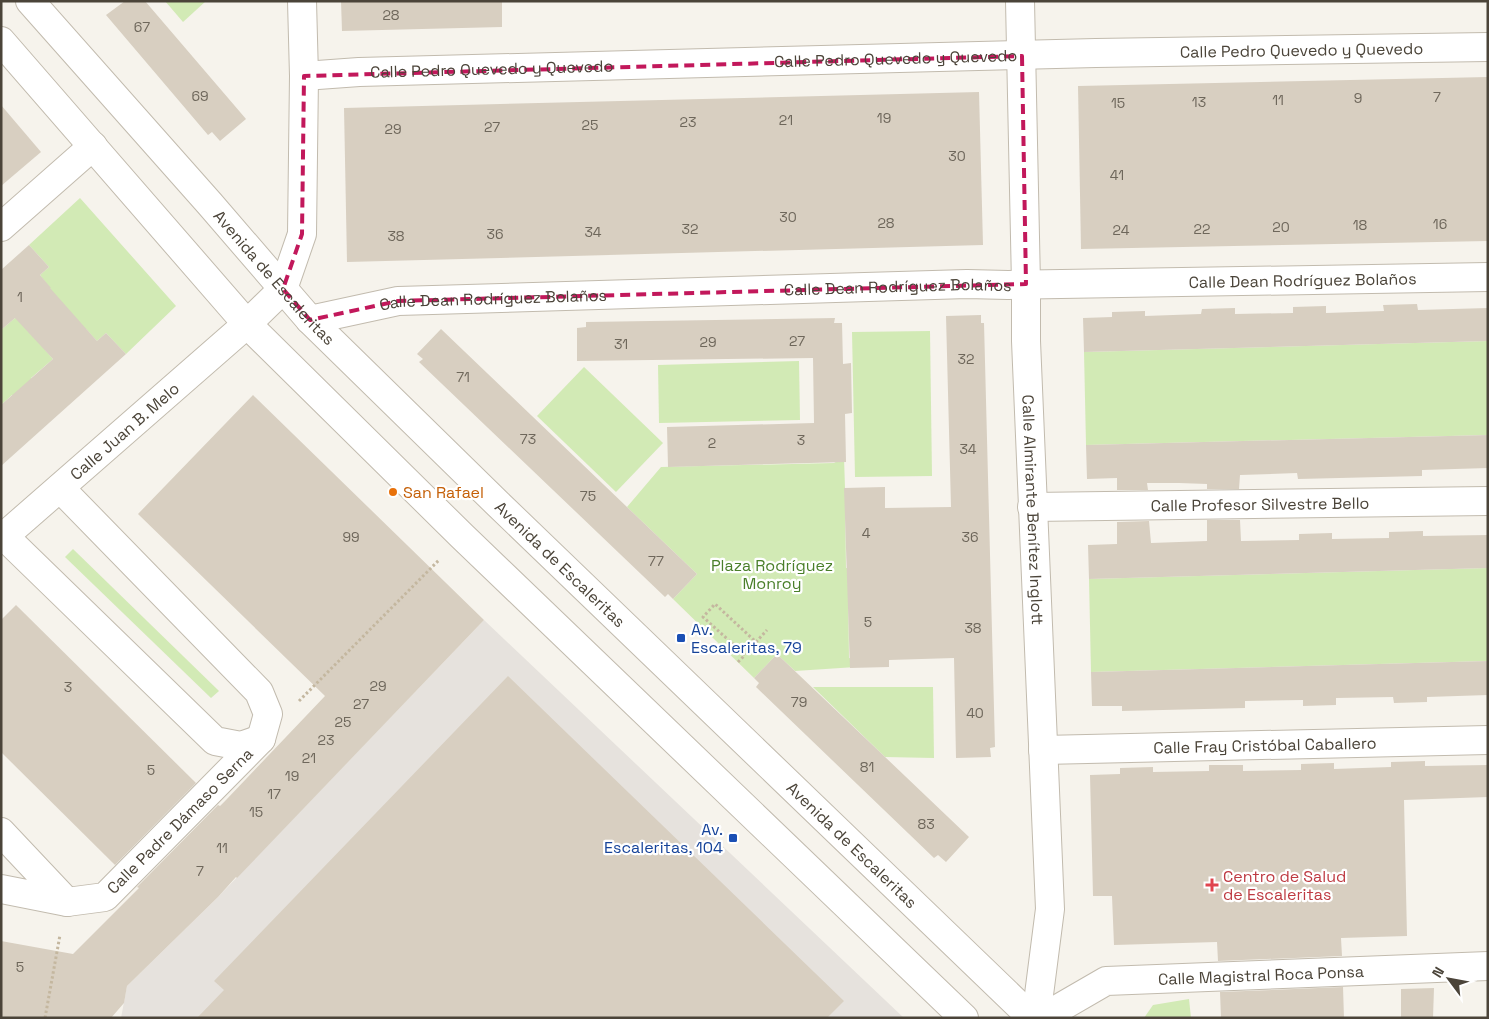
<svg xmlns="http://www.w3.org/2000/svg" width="1489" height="1019" font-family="'Space Grotesk',sans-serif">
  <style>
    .industrial { fill: #e6e2dd }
    .green { fill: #d2eab5 }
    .building { fill: #d8cfc1 }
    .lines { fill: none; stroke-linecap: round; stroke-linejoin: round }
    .minor-casing { stroke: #c2bbae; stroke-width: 30 }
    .path { stroke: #c4b79f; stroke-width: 3; stroke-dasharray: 2.5 2.5; stroke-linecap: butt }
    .minor { stroke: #fff; stroke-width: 28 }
    .marked { fill: none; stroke: #c2185b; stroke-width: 4; stroke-dasharray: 10 6; stroke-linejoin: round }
    .food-dot { fill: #e8710a; stroke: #fff; stroke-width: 2 }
    .transit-dot { fill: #1a4fb4; stroke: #fff; stroke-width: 2 }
    .health-dot { fill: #e0444e; stroke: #fff; stroke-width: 2 }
    .labels { text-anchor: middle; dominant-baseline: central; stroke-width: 4.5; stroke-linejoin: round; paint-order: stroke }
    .number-label { font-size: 14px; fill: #6e675b }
    .street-label { font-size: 16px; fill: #4b4439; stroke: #fff }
    .food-label { font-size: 16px; fill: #c56008; stroke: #fff; text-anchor: start }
    .park-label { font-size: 16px; fill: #4a7f2a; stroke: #fff }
    .transit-label { font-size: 16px; fill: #164399; stroke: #fff; text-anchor: start }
    .health-label { font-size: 16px; fill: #be3a42; stroke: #fff; text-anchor: start }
  </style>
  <rect width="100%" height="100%" fill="#f6f3ec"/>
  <polygon class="industrial" points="484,620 904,1018 121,1018 127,986 218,897"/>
  <g class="green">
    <polygon points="165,1 206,1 183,22"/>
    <polygon points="80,198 176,306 126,354 106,333 97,341 86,329 45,350 53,359 31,378 41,390 23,407 12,395 1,405 1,330 50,288 40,275 49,267 29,245"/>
    <polygon points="930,331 932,476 855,477 852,332"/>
    <polygon points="1488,341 1488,435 1086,445 1084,352"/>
    <polygon points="799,361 800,420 659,423 658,365"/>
    <polygon points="584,367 663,443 616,492 537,416"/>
    <polygon points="844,457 845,488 852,488 845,499 846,568 854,568 848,587 849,658 856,659 856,667 795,671 777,654 754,678 673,599 697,574 627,507 661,467 834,463"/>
    <polygon points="73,549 219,691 211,698 65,557"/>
    <polygon points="1488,568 1488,661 1091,672 1089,579"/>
    <polygon points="813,687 933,687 934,758 885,757"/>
    <polygon points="1189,999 1191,1018 1144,1018 1153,1005"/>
  </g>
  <g class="building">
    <polygon points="125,1 145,1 246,119 220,141 212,132 208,135 106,15"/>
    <polygon points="341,1 502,1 502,27 342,31"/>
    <polygon points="1488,77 1488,241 1081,249 1078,86"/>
    <polygon points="979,92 983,245 347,262 344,108"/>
    <polygon points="1,105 41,152 1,186"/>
    <polygon points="29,245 49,267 40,275 51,288 50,288 97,341 106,333 126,354 1,466 1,405 53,359 15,318 1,330 1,270"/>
    <polygon points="1417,304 1418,310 1488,308 1488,341 1084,352 1083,318 1112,317 1112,312 1145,311 1145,316 1201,314 1202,309 1235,308 1235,314 1293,313 1293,307 1326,306 1326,313 1384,311 1383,305"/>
    <polygon points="981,315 981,323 984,323 995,747 990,748 991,757 956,758 954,658 889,660 889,667 850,668 844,488 885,487 885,508 951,507 946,316"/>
    <polygon points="835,318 834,323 842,323 843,364 851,363 852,413 845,414 846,462 668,467 667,427 814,423 813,358 577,361 577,328 586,327 586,322"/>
    <polygon points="441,329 697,574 673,599 668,594 665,597 419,362 423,359 417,354"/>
    <polygon points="253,395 484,620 237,878 236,877 218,897 127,986 124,1003 111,1018 1,1018 1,941 73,954 139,888 137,887 218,805 220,806 226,800 325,696 138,514"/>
    <polygon points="1488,435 1488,468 1422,470 1422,476 1298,479 1297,473 1240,475 1239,489 1207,489 1207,484 1179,483 1147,483 1148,490 1117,490 1117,478 1087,479 1086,445"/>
    <polygon points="1207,520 1240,520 1241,541 1299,540 1299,534 1332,533 1332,539 1389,538 1389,532 1423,531 1423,536 1488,535 1488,568 1089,579 1088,545 1117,544 1117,522 1149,521 1151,543 1207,541"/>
    <polygon points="16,605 196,783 115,865 1,752 1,620"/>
    <polygon points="777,654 969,837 946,862 938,855 934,858 756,687 759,683 754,678"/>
    <polygon points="1488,661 1488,695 1427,697 1427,702 1394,703 1393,697 1336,698 1336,705 1303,706 1303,700 1245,701 1245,708 1122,711 1122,706 1092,706 1091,672"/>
    <polygon points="508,676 844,1001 827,1018 197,1018 224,990 214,981"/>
    <polygon points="1425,761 1425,766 1488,765 1488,797 1404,800 1407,936 1341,938 1342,956 1218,961 1217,942 1114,945 1112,896 1093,896 1090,775 1120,774 1120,768 1153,767 1153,772 1209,771 1209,765 1243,765 1243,771 1301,770 1301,764 1334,763 1334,769 1391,767 1391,762"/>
    <polygon points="1343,987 1344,1018 1221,1018 1220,992"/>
    <polygon points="1434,988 1433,1018 1401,1018 1401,989"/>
  </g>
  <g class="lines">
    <defs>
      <g id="minor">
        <path id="s1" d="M30,1L210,204L310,320L497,503L1032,1018"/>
        <path id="s2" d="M1020,1L1026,284V341L1050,909L1036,1018"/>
        <polyline points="1,41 247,324 462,536 964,1018"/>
        <path id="s3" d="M304,76L359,72L1096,53L1488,47"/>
        <polyline points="1,227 93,146"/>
        <path id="s4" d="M310,320L398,301L967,284L1008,285L1488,277"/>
        <polyline points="60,488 259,692 268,714 261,739 105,897 67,902"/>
        <path id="s5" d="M1032,507L1488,501"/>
        <polyline points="4,536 215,741 241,746 261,739"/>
        <path id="s6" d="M1,539L247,324L283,289L302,234L304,76L302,1"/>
        <path id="s7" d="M1043,750L1488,740"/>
        <polyline points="1,832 67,902 1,889"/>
        <path id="s8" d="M1042,1018L1106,981L1488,966"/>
      </g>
    </defs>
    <use href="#minor" class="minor-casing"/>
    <g class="path">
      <polyline points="738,662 745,655 703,617 715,604 756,642 767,630"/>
      <polyline points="299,701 439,560"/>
      <polyline points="45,1018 60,935"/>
    </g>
    <use href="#minor" class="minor"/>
  </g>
  <path class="marked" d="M1022,56L1026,284L398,301L310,320L283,289L302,234L304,76Z"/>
  <circle class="food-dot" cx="393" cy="492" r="5"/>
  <g class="transit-dot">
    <rect x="676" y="633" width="10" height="10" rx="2.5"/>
    <rect x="728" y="833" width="10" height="10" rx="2.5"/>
  </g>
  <path class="health-dot" d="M1209.5 877.5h5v5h5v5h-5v5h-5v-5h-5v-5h5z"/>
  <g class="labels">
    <g class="number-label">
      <text x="391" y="15">28</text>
      <text x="142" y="27">67</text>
      <text x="200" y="96">69</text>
      <text x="1437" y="97">7</text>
      <text x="1358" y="98">9</text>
      <text x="1278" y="100">11</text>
      <text x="1199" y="102">13</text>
      <text x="1118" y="103">15</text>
      <text x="884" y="118">19</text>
      <text x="786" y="120">21</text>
      <text x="688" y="122">23</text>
      <text x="590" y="125">25</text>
      <text x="492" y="127">27</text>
      <text x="393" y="129">29</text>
      <text x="957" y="156">30</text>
      <text x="1117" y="175">41</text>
      <text x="788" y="217">30</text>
      <text x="886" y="223">28</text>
      <text x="1440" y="224">16</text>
      <text x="1360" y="225">18</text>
      <text x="1281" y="227">20</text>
      <text x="690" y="229">32</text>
      <text x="1202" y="229">22</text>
      <text x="1121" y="230">24</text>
      <text x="593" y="232">34</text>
      <text x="495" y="234">36</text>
      <text x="396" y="236">38</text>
      <text x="20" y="297">1</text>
      <text x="797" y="341">27</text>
      <text x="708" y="342">29</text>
      <text x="621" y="344">31</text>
      <text x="966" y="359">32</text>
      <text x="463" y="377">71</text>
      <text x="528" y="439">73</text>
      <text x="801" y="440">3</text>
      <text x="712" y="443">2</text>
      <text x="968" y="449">34</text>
      <text x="588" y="496">75</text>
      <text x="866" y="533">4</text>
      <text x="351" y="537">99</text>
      <text x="970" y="537">36</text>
      <text x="656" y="561">77</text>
      <text x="868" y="622">5</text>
      <text x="973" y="628">38</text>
      <text x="378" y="686">29</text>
      <text x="68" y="687">3</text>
      <text x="799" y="702">79</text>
      <text x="361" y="704">27</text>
      <text x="975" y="713">40</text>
      <text x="343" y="722">25</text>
      <text x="326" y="740">23</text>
      <text x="309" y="758">21</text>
      <text x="867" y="767">81</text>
      <text x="151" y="770">5</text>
      <text x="292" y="776">19</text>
      <text x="274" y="794">17</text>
      <text x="256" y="812">15</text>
      <text x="926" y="824">83</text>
      <text x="222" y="848">11</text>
      <text x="200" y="871">7</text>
      <text x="20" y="967">5</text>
    </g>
    <g class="street-label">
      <text stroke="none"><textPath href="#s3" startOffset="998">Calle Pedro Quevedo y Quevedo</textPath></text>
      <text stroke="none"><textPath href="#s3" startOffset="592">Calle Pedro Quevedo y Quevedo</textPath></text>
      <text stroke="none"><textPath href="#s3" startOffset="188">Calle Pedro Quevedo y Quevedo</textPath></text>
      <text stroke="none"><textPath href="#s1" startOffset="369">Avenida de Escaleritas</textPath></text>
      <text stroke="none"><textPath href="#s4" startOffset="995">Calle Dean Rodríguez Bolaños</textPath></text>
      <text stroke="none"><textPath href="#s4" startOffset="590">Calle Dean Rodríguez Bolaños</textPath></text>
      <text stroke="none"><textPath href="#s4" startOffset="185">Calle Dean Rodríguez Bolaños</textPath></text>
      <text stroke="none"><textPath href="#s6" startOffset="164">Calle Juan B. Melo</textPath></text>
      <text stroke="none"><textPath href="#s5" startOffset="228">Calle Profesor Silvestre Bello</textPath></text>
      <text stroke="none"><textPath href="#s2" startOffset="509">Calle Almirante Benítez Inglott</textPath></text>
      <text stroke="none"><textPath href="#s1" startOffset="774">Avenida de Escaleritas</textPath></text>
      <text stroke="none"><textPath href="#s7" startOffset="222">Calle Fray Cristóbal Caballero</textPath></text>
      <text transform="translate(180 821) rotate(-45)">Calle Padre Dámaso Serna</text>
      <text stroke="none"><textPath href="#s1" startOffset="1179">Avenida de Escaleritas</textPath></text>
      <text stroke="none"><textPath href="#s8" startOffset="229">Calle Magistral Roca Ponsa</textPath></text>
    </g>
    <g class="food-label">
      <text x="403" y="492">San Rafael</text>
    </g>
    <g class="park-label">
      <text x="772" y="565">Plaza Rodríguez<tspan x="772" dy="18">Monroy</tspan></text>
    </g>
    <g class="transit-label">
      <text x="691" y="629">Av.<tspan x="691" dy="18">Escaleritas, 79</tspan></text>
      <text x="723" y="829" text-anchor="end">Av.<tspan x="723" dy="18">Escaleritas, 104</tspan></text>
    </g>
    <g class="health-label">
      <text x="1223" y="876">Centro de Salud<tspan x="1223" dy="18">de Escaleritas</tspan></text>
    </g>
  </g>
  <rect width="1489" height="1019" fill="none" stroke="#4b4439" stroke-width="5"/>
  <g transform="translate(1449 979) rotate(302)" stroke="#ffffff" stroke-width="4" paint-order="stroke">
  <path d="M0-4L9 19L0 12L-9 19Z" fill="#4b4439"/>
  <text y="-8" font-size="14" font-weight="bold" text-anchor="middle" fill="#4b4439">N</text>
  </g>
</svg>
